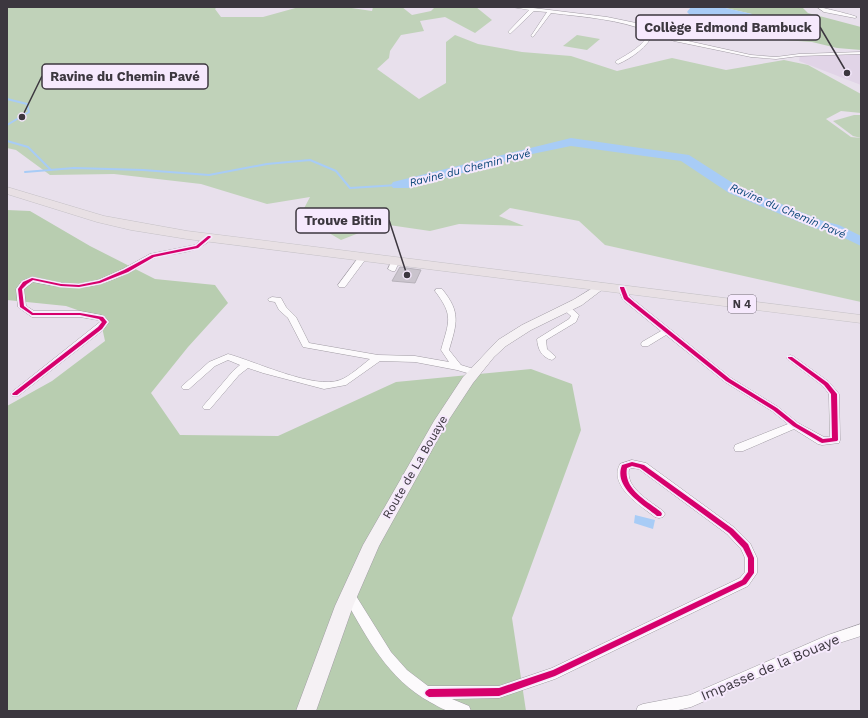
<svg xmlns="http://www.w3.org/2000/svg" width="868" height="718" font-family="'Work Sans',sans-serif">
  <style>
    .built { fill: #e1d4e7 }
    .green { fill: #c0d2b9 }
    .forest { fill: #b8cdb0 }
    .water { fill: #a8ccf6 }
    .lines { fill: none; stroke-linecap: round; stroke-linejoin: round }
    .stream { stroke: #a8ccf6; stroke-width: 2 }
    .river { fill: #a8ccf6; fill-rule: evenodd }
    .building { fill: #cac4cd; stroke: #b7b2ba }
    .minor-casing { stroke: #a19ca4; stroke-width: 1 }
    .secondary-casing { stroke: #a19ca4; stroke-width: 1 }
    .trunk-casing { stroke: #c5c1c6; stroke-width: 1 }
    .minor { fill: #fcfafc; fill-rule: evenodd }
    .secondary { fill: #f5f1f4; fill-rule: evenodd }
    .trunk { fill: #e8e0e4; fill-rule: evenodd }
    .cycleway-casing { stroke: #f6e9fd; stroke-width: 3 }
    .cycleway { fill: #d6006c; fill-rule: evenodd }
    .labels { text-anchor: middle; dominant-baseline: central; stroke-width: 4; stroke-linejoin: round; paint-order: stroke }
    .far-water-label { font-size: 11px; font-style: italic; fill: #084578; stroke: #f6e9fd }
    .shield { fill: #f6e9fd; stroke: #746c78; stroke-width: 1 }
    .shield-label { font-size: 11px; font-weight: bold; fill: #3c373f }
    .street-label { font-size: 12px; fill: #3c373f; stroke: #f6e9fd }
    .near-street-label { font-size: 14px; fill: #3c373f; stroke: #f6e9fd }
    .leader { fill: none; stroke: #3c373f; stroke-width: 1.5 }
    .callout-dot { fill: #3c373f; stroke: #f6e9fd; stroke-width: 1.5 }
    .callout { fill: #f6e9fd; stroke: #3c373f; stroke-width: 1.5 }
    .callout-label { font-size: 13px; text-anchor: middle; font-weight: bold; fill: #3c373f }
  </style>
  <rect width="100%" height="100%" fill="#e8e0ec"/>
  <polygon class="built" points="852,53 861,54 861,85 799,61 800,55"/>
  <g class="green">
    <polygon points="7,7 217,7 215,9 221,17 263,17 299,7 345,7 372,11 373,7 402,7 412,15 431,11 435,7 476,7 492,20 475,33 445,17 420,21 424,31 401,35 390,51 389,58 377,69 419,99 446,83 446,42 455,35 478,44 522,52 571,56 617,71 672,58 726,70 784,60 808,65 861,94 861,113 841,111 826,119 851,137 861,138 861,302 605,245 579,221 510,208 499,216 524,226 459,224 430,231 382,224 341,240 300,216 310,197 267,204 201,184 114,174 50,175 16,150 7,148"/>
    <polygon points="577,35 600,39 587,50 563,46"/>
    <polygon points="854,115 861,115 861,138 853,136 833,121"/>
  </g>
  <g class="forest">
    <polygon points="721,7 802,7 808,13 861,27 861,50 837,48 812,42 784,40 723,28 718,26 752,14"/>
    <polygon points="7,210 30,211 90,246 155,279 215,285 228,303 188,347 151,393 180,435 278,436 396,382 531,369 572,384 581,430 512,618 526,711 7,711 7,406 52,381 105,341 100,318 66,306 7,300"/>
  </g>
  <g class="water">
    <polygon points="691,7 721,7 752,14 753,16 736,19 718,26 690,15 687,12"/>
    <polygon points="635,515 655,520 653,529 634,523"/>
  </g>
  <g class="lines">
    <g class="stream">
      <polyline points="7,99 27,104 29,112 7,125"/>
      <polyline points="7,141 28,147 51,170"/>
      <polyline points="25,172 74,168 143,170 209,175 267,164 310,160 336,171 350,188 398,185"/>
    </g>
    <polygon class="river" points="571,138 689,155 739,187 823,221 839,225 861,236 861,246 830,231 814,228 729,193 681,161 571,146 532,154 408,188 393,188 391,185 393,182"/>
  </g>
  <polygon class="building" points="400,267 421,270 415,283 392,281"/>
  <g class="lines">
    <defs>
      <g id="minor">
        <path d="M512,7H525L607,17L636,23L675,38L690,20L692,21L679,39L751,55L776,57L799,54L861,52V54L799,56L776,59L751,57L674,41L654,33C647,47 632,58 618,64L615,62L616,61C630,53 643,46 650,32C618,19 585,17 551,13L533,37L531,36L547,12L534,11L510,34L508,32L529,10Z"/>
        <path d="M817,7C821,7 853,15 857,17L855,18L824,12Z"/>
        <path d="M206,235H209L213,237C198,254 178,252 157,257C147,260 137,269 128,273C89,291 74,290 33,282L24,289L26,306L34,311H80L101,315L104,316L109,322L103,330L18,396H12L10,394L12,392L100,322L98,320L80,317H32L18,307L16,289L22,281L32,277L61,283L79,284L98,280L123,269L150,254L195,245Z"/>
        <polygon points="361,254 367,254 368,256 345,287 339,287 338,285"/>
        <polygon points="393,258 399,258 400,260 395,271 392,271 388,269"/>
        <polygon points="619,286 625,286 630,297 731,378 778,407 798,423 824,437 830,437 829,394 823,386 786,358 790,355 793,356 829,382 839,394 840,440 839,443 822,445 818,444 794,429 743,451 735,451 734,448 735,445 788,424 772,411 725,382 666,335 648,346 642,346 641,344 642,342 661,331 623,300 618,288"/>
        <path d="M436,289H442C461,312 457,323 449,350L461,365L477,370L479,372L477,374L474,375L457,370L415,362L380,361L346,385L324,389L263,373L248,368L239,375L210,409H204L202,407L204,405L233,371L240,365L228,360L215,366L189,389H183L181,387L209,362L228,354C254,361 315,390 340,380C349,377 362,365 370,359L303,347L288,318L279,310L275,302L269,301L268,299L272,297L281,298L286,307L296,317L309,343L378,355L415,356L449,362L441,350C449,321 454,316 435,291Z"/>
        <path d="M564,307H570L579,315L576,322L546,340L547,349L556,357L552,360C541,357 538,349 537,339L569,319L571,316L563,309Z"/>
        <path d="M632,460L646,463L735,528L750,543L757,558V573L748,586L555,679L499,698L452,699L469,706L471,711C464,711 456,712 449,711C443,710 436,705 430,702C388,679 367,638 345,599L343,595L345,591L349,590L353,591L391,652L407,670L428,686H499L552,668L740,578L745,572V558L741,549L727,534L639,469L632,468L629,469C625,488 650,501 663,511L665,514L663,517L659,518L655,517C641,506 608,486 620,464Z"/>
        <polygon points="861,624 861,636 836,644 691,707 674,711 636,711 638,706 643,704 690,695 828,635"/>
      </g>
      <polygon id="secondary" points="601,283 607,286 582,305 531,330 506,346 494,357 473,383 448,421 379,546 353,606 316,711 296,711 335,606 363,545 434,421 463,377 498,340 522,325 573,300"/>
      <polygon id="trunk" points="7,187 104,216 187,231 861,315 861,323 187,239 131,230 97,222 7,194"/>
    </defs>
    <use href="#minor" class="minor-casing"/>
    <use href="#secondary" class="secondary-casing"/>
    <use href="#trunk" class="trunk-casing"/>
    <use href="#minor" class="minor"/>
    <use href="#secondary" class="secondary"/>
    <use href="#trunk" class="trunk"/>
    <defs>
      <g id="cycleway">
        <polygon points="208,236 210,236 211,237 198,248 154,257 128,272 100,283 79,287 61,286 33,280 27,284 22,289 24,306 33,313 80,313 103,317 107,322 102,329 17,395 13,395 12,394 13,393 98,327 102,322 99,319 80,315 32,315 20,307 18,289 23,282 32,278 61,284 79,285 99,281 124,270 152,255 196,246"/>
        <polygon points="620,287 624,287 628,297 635,303 730,379 777,408 797,424 823,439 832,438 831,394 824,385 788,358 788,357 792,357 828,383 837,394 838,440 837,441 822,443 820,442 793,426 773,410 726,381 624,299 620,288"/>
        <path d="M632,462L644,465L733,529L748,544L754,558V573L746,584L555,676L499,696L429,697L426,695L425,693L426,691L429,689L499,688L553,670L742,580L748,572V558L743,548L729,533L640,468L632,466L627,468C623,489 647,501 661,512L662,514L661,516H657C642,504 613,487 622,465Z"/>
      </g>
    </defs>
    <use href="#cycleway" class="cycleway-casing"/>
    <use href="#cycleway" class="cycleway"/>
  </g>
  <g class="labels">
    <g class="far-water-label">
      <text transform="translate(470 168) rotate(-14)">Ravine du Chemin Pavé</text>
      <text transform="translate(788 211) rotate(23)">Ravine du Chemin Pavé</text>
    </g>
    <rect class="shield" x="728" y="295" width="28" height="18" rx="3"/>
    <g class="shield-label">
      <text x="742" y="304">N 4</text>
    </g>
    <g class="street-label">
      <text transform="translate(415 467) rotate(-60)">Route de La Bouaye</text>
    </g>
    <g class="near-street-label">
      <text transform="translate(770 667) rotate(-23)">Impasse de la Bouaye</text>
    </g>
  </g>
  <path class="leader" d="M847 73L820 27M22 117L42 76M407 275L389 220"/>
  <g class="callout-dot">
    <circle cx="847" cy="73" r="4"/>
    <circle cx="22" cy="117" r="4"/>
    <circle cx="407" cy="275" r="4"/>
  </g>
  <g class="callout">
    <rect x="636" y="15" width="184" height="25" rx="4"/>
    <rect x="42" y="64" width="166" height="25" rx="4"/>
    <rect x="296" y="208" width="93" height="25" rx="4"/>
  </g>
  <g class="callout-label">
    <text x="728" y="32">Collège Edmond Bambuck</text>
    <text x="125" y="81">Ravine du Chemin Pavé</text>
    <text x="343" y="225">Trouve Bitin</text>
  </g>
  <rect width="868" height="718" fill="none" stroke="#3c373f" stroke-width="16"/>
</svg>
